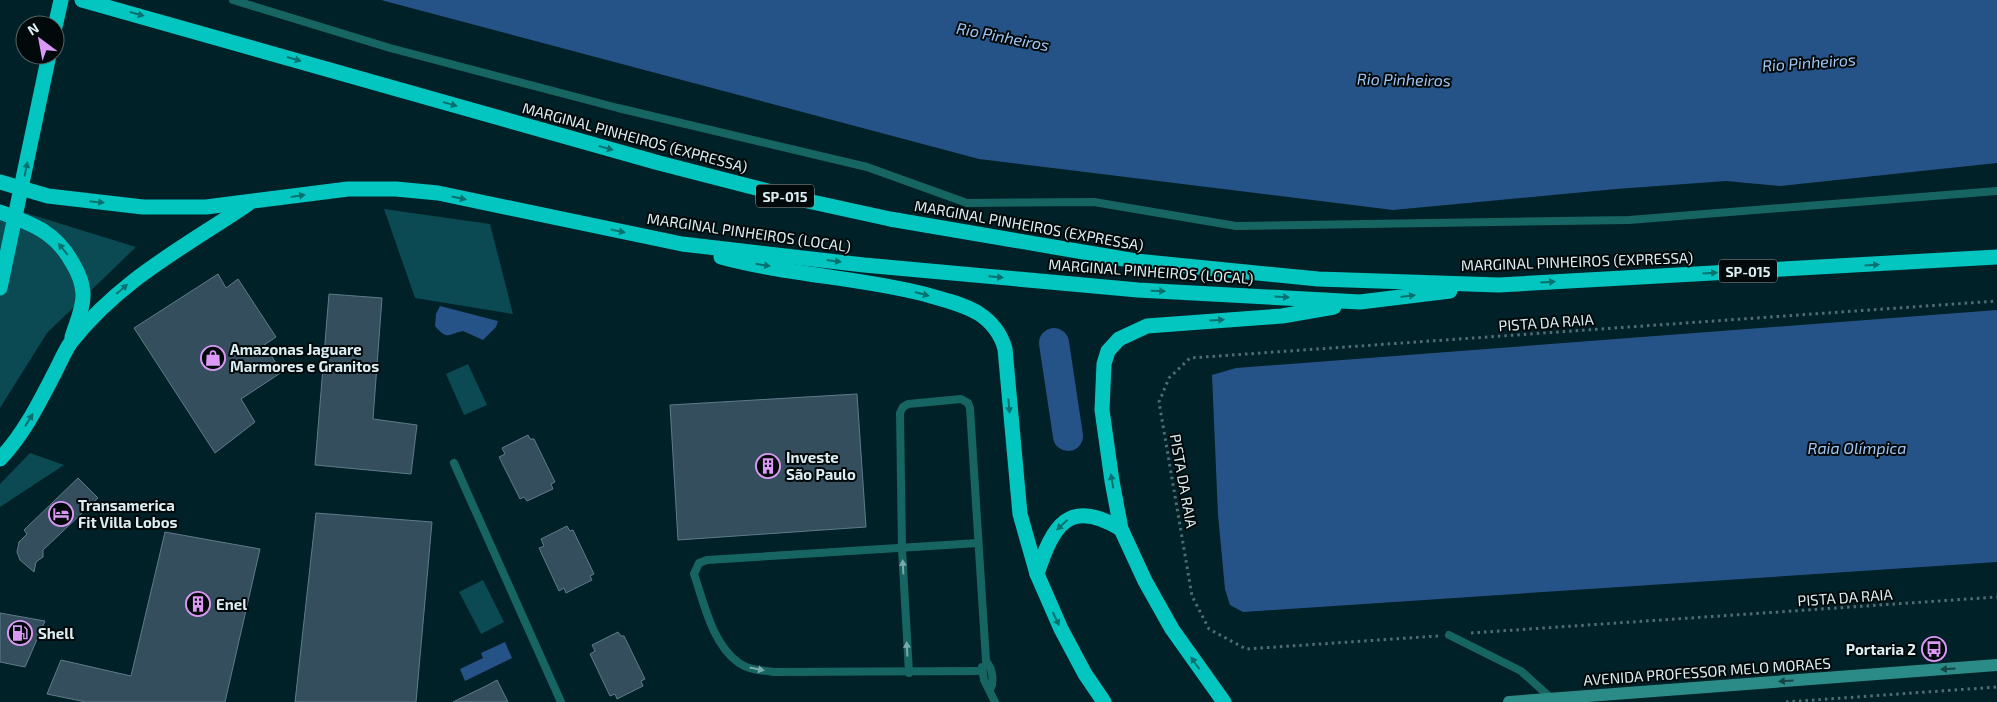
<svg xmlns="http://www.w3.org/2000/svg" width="1997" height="702" font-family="'Exo 2',sans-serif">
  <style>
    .green { fill: #0b4953 }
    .water { fill: #255387 }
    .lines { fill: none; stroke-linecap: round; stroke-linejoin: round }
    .river { stroke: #255387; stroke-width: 30 }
    .building { fill: #344e5d; stroke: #5f7b8b }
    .path { stroke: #526d72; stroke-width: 3; stroke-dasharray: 2.5 4; stroke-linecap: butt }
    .lane { stroke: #176562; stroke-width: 8 }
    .secondary { stroke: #2b8b87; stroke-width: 12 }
    .highway { stroke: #04c6c1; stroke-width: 15 }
    .oneway { fill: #03716f }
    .oneway2 { fill: #79a9aa }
    .oneway3 { fill: #144443 }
    .labels { text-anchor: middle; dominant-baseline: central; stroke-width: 4; stroke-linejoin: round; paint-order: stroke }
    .shield { fill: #01090b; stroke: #9aa9ac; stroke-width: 1 }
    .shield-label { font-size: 14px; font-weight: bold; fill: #dbedf1 }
    .street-label { font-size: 15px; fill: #dbedf1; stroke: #01090b }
    .poi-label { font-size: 15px; font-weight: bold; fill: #dbedf1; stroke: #01090b; text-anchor: start }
    .water-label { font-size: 16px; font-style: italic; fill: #9fc5f4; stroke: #01090b }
  </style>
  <rect width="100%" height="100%" fill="#002127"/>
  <g class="green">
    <polygon points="0,205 136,247 47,333 0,408"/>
    <polygon points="384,209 490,224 513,314 415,298"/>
    <polygon points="468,364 487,405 464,415 446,374"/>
    <polygon points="30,453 64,465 0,507 0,484"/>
    <polygon points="483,580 504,622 481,634 459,592"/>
  </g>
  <g class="water">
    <polygon points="381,0 1997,0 1997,163 1780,186 1726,181 1616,189 1393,210 979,159"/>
    <path d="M440,306L498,321L496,327L483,340L463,331C448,334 448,341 435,326L436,314Z"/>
    <polygon points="1997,310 1997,562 1243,612 1230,605 1225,589 1218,515 1212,375 1236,368"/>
    <polygon points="505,642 512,658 465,681 460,669 483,658 481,653"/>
  </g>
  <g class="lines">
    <polyline class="river" points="1054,343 1068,436"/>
  </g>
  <g class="building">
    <polygon points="218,274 226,288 238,279 276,337 264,345 282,372 241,399 255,422 215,453 134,328"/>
    <polygon points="329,294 382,298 373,419 417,425 411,474 315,465"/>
    <polygon points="857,394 866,527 678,540 670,405"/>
    <polygon points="528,435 530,439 534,439 555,482 551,484 553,489 527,501 524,497 520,499 499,457 505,454 502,448"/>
    <polygon points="78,478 98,498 43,550 43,557 36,562 34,572 20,560 17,552 19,542 27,534 24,530"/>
    <polygon points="316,513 432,522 416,702 295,702"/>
    <polygon points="567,526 570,531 573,530 594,574 590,576 592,580 566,593 564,588 559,591 539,548 544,546 541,539"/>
    <polygon points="165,532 260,549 225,702 86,702 47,694 61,660 131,676"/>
    <polygon points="0,613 45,621 25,667 0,662"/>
    <polygon points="618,632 621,636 624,636 645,679 641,681 643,686 617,699 615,694 610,696 590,654 595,651 592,645"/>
    <polygon points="497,680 508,702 453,702 488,685"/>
  </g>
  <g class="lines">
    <g class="path">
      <polyline points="1471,633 1997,597"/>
      <polyline points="1438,636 1246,649 1209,629 1192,596 1159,402 1169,378 1190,358 1997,301"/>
      <polyline points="1786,702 1997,687"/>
    </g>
    <g class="lane">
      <polyline points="233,0 390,48 618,108 867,167 967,203 1094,202 1236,226 1629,220 1997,191"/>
      <polyline points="454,463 561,702"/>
      <path d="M978,543L707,560L699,563L694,574C704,603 712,644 739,663C749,670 761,670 773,672L982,671"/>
      <polyline points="1449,635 1521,671 1552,699"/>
      <polyline points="982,667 984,680 995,702"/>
      <path d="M909,673L902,549L900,413L903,407L908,404L961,399L968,403L970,408L986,661C992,668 995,681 990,690"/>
    </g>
    <polyline class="secondary" points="1509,702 1997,665"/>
    <g class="highway">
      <polyline points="82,0 659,163 803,200 890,219 1136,261 1318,279 1499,285 1997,257"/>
      <polyline points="55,27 61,0"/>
      <polyline points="0,182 48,196 143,207 206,207 348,189 396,189 438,193 682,244 864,265 1138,290 1360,302 1450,291"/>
      <path d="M0,212C33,224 56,232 73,264C78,272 82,282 83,293C84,307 76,324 72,337"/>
      <path d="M721,257C787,275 858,277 924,294C942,299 963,304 978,313C992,322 1001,334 1005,349L1020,514L1037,574L1061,629L1085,674L1104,702"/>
      <polyline points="0,288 49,55"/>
      <path d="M0,459C23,435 38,405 53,376C59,365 64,352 71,342C121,279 183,248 248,204"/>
      <path d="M1037,574C1053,526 1068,497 1121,529"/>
      <polyline points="1224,702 1172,629 1145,581 1121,529 1112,481 1102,410 1104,364 1108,351 1119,339 1147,326 1282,316 1334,307"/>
    </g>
  </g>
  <defs><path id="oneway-solid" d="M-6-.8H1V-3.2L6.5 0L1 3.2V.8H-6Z" transform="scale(1.25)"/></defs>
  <g class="oneway">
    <use href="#oneway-solid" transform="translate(137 14) rotate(15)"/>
    <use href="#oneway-solid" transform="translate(294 59) rotate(16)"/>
    <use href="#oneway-solid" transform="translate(450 104) rotate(16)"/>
    <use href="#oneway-solid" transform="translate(606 148) rotate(16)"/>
    <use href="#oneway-solid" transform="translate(26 169) rotate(-78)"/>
    <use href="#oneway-solid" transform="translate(298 196) rotate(-8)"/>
    <use href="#oneway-solid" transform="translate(459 198) rotate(12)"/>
    <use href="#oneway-solid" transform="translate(97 202) rotate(6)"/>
    <use href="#oneway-solid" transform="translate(618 231) rotate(12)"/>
    <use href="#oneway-solid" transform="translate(63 249) rotate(-129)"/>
    <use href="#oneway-solid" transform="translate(834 261) rotate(7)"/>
    <use href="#oneway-solid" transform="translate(763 265) rotate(9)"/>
    <use href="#oneway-solid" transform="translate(1872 265) rotate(-3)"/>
    <use href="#oneway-solid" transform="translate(1710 273) rotate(-3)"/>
    <use href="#oneway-solid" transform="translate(996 277) rotate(5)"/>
    <use href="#oneway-solid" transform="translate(1548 282) rotate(-3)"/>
    <use href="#oneway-solid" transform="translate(122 289) rotate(-41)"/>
    <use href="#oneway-solid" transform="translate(1158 291) rotate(2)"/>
    <use href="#oneway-solid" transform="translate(922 294) rotate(15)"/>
    <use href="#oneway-solid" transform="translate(1408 296) rotate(-7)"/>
    <use href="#oneway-solid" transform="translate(1282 297) rotate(4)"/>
    <use href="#oneway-solid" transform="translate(1217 320) rotate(-4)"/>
    <use href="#oneway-solid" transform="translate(1009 406) rotate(85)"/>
    <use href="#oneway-solid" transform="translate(29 420) rotate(-58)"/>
    <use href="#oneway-solid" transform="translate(1112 481) rotate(-100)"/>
    <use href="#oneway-solid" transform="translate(1062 525) rotate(137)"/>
    <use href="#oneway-solid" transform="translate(1056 619) rotate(65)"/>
    <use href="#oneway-solid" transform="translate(1195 663) rotate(-125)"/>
  </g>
  <g class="oneway2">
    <use href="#oneway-solid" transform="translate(903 567) rotate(-93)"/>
    <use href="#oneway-solid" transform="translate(907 649) rotate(-93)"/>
    <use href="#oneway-solid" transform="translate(757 669) rotate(11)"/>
  </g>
  <g class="oneway3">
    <use href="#oneway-solid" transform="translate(1948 669) rotate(176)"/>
    <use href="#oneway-solid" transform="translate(1786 681) rotate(176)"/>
  </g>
  <defs>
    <symbol id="shop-ring" viewBox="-11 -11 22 22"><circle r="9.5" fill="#01090b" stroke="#db99f5" stroke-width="1.5"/><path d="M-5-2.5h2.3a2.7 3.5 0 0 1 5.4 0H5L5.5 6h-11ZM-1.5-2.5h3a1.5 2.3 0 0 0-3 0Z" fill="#db99f5"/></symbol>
    <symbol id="building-ring" viewBox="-11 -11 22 22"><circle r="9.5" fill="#01090b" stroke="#db99f5" stroke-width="1.5"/><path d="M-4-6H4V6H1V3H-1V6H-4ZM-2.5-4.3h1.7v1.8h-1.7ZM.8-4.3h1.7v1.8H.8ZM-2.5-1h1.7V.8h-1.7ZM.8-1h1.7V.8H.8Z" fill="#db99f5"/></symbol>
    <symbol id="hotel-ring" viewBox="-11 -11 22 22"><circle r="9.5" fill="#01090b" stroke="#db99f5" stroke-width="1.5"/><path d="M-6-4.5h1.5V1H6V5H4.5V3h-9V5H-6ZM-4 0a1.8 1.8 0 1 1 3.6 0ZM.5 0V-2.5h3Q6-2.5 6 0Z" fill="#db99f5"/></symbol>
    <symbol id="fuel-ring" viewBox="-11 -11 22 22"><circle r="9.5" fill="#01090b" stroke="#db99f5" stroke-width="1.5"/><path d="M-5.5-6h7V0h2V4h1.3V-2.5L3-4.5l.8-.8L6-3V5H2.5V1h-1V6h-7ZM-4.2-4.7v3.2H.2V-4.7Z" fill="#db99f5"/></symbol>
    <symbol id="bus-ring" viewBox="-11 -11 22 22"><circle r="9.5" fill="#01090b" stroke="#db99f5" stroke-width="1.5"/><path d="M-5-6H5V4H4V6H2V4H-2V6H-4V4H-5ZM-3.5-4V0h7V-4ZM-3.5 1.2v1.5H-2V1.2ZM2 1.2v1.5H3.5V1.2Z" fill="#db99f5"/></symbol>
  </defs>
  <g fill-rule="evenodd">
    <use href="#shop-ring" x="199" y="344" width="28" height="28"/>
    <use href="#building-ring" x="754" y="452" width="28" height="28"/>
    <use href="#hotel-ring" x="47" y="500" width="28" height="28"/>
    <use href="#building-ring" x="184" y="590" width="28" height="28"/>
    <use href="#fuel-ring" x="6" y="619" width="28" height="28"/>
    <use href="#bus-ring" x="1920" y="635" width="28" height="28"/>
  </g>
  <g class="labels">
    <g class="shield">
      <rect x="756" y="184.5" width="58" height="23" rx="4"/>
      <rect x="1719" y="259.5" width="58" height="23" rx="4"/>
    </g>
    <g class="shield-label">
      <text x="785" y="196">SP-015</text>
      <text x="1748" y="271">SP-015</text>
    </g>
    <g class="street-label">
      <text transform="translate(635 137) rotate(15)">MARGINAL PINHEIROS (EXPRESSA)</text>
      <text transform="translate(1029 225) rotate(10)">MARGINAL PINHEIROS (EXPRESSA)</text>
      <text transform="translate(749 232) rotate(8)">MARGINAL PINHEIROS (LOCAL)</text>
      <text transform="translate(1577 261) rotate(-2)">MARGINAL PINHEIROS (EXPRESSA)</text>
      <text transform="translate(1151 271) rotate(4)">MARGINAL PINHEIROS (LOCAL)</text>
      <text transform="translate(1546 322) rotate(-4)">PISTA DA RAIA</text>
      <text transform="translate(1184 481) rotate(80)">PISTA DA RAIA</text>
      <text transform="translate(1845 597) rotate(-4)">PISTA DA RAIA</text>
      <text transform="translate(1707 671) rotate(-4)">AVENIDA PROFESSOR MELO MORAES</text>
    </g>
    <g class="poi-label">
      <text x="230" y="349">Amazonas Jaguare<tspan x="230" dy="17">Marmores e Granitos</tspan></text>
      <text x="786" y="457">Investe<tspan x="786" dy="17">São Paulo</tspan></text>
      <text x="78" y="505">Transamerica<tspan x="78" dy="17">Fit Villa Lobos</tspan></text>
      <text x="216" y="604">Enel</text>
      <text x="38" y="633">Shell</text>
      <text x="1916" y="649" text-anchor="end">Portaria 2</text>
    </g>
    <g class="water-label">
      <text transform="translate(1003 36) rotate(11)">Rio Pinheiros</text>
      <text transform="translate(1809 62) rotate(-4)">Rio Pinheiros</text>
      <text transform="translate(1404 79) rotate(1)">Rio Pinheiros</text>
      <text x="1857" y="447">Raia Olímpica</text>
    </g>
  </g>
  <g transform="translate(40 40) rotate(328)"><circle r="24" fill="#01090b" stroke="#586467"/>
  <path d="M0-4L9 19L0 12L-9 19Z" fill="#db99f5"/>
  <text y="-8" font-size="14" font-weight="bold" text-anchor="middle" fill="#dbedf1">N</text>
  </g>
</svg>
